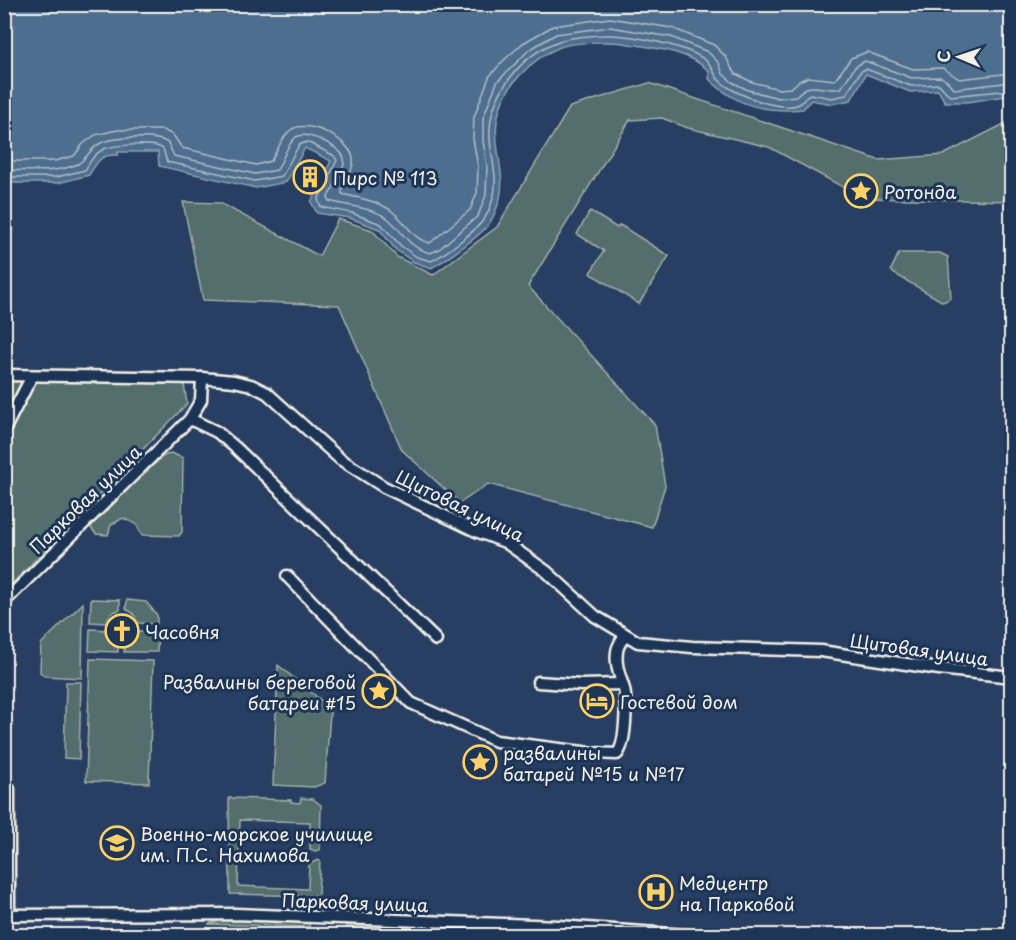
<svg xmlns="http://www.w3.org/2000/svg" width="1016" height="940" font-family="'Playpen Sans',sans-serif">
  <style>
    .green { fill: #526e6c; stroke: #a3b0aa; stroke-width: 1.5 }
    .water { fill: #4e6e8f; stroke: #90a2b3; stroke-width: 1.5 }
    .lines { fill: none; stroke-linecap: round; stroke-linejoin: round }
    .shore { stroke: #b2bdc4; stroke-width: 1.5 }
    .minor-casing { stroke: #f4f1e8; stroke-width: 15 }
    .minor { stroke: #1d3557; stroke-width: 10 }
    .labels { text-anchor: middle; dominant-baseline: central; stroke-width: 6; stroke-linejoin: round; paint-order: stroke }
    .poi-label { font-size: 18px; fill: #f4f1e8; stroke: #1d3557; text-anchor: start }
    .street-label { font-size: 18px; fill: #f4f1e8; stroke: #1d3557 }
  </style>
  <rect width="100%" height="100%" fill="#283e62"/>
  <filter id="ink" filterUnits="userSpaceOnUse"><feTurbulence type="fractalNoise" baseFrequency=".0167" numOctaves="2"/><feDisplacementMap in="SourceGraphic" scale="12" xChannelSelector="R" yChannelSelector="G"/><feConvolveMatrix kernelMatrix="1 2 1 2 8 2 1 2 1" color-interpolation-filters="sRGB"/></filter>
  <g filter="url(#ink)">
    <g class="green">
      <polygon points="649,83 878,160 943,155 1012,120 1011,201 863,198 769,147 688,128 662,118 630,120 528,286 655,425 665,486 652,527 488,484 460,503 402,450 339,305 203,300 183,202 220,203 319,256 338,219 372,230 397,257 433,275 497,227 570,107"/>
      <polygon points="590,211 617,228 620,225 669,256 639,304 590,273 604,251 577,234"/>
      <polygon points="899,253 940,253 948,257 951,298 943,302 893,273 891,270"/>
      <polygon points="5,380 184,384 187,404 5,591"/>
      <polygon points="171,453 183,458 182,532 179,536 142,535 136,524 123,518 111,525 108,535 96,534 91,528 94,521 162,457"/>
      <path d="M91,599L120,600V610C112,611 108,616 106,623L90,622Z"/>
      <polygon points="127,600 146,602 157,615 157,624 138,623 133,613 126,609"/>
      <polygon points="83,603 82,678 44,676 40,672 41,644"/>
      <polygon points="90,629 108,630 108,635 118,643 118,652 89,651"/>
      <polygon points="138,631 158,632 157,652 124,652 125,643 136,637"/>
      <polygon points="90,659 153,661 149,783 86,781"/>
      <polygon points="278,665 323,702 330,712 325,783 314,787 273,785"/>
      <polygon points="66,682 81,682 79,759 64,758"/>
      <polygon points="229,798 291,800 291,802 300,803 301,798 313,799 321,805 320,850 315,851 310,849 310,822 240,820 238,886 308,889 309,864 318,860 320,861 318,894 316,896 230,894"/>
      <polygon points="226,919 310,922 309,927 208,924"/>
      <polygon points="346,922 554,930 554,934 346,927"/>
    </g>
    <path class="water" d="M4,5H1011V95L968,102H945L938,90L910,92L866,74L851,100L832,104L811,100L803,109C765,113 736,106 709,79V71C687,50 653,48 623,43C609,41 574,42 560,47C531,59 501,88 497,121C493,147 506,173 500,198C498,205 493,218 489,224C480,236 445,261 431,268L414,262L396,250L379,229L350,218L317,213L311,202L331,161L305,148L286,182L256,188L159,166L158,152H118V155C100,154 98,161 89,175L58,183H5Z"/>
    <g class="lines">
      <g class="shore">
        <path d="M4,161H55L74,156L83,144L95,135L117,130H163L173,135L182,148L256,165L271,161C277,151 282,136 292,129C309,119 351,140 353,159C354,170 346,181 342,190V194C358,198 380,201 393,212C406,222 412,239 430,243L470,210L477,193L478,167L473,139L474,117L489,77L503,61L523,43L553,26L610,18L672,28L714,45L726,57L732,69L736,74L752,82L779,89L791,88L799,81L808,77L835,80L851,58L867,52L913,69L943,68L959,79L1012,73"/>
        <path d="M4,170C28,170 55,174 78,164C85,161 90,148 101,143C113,137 157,135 168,143L174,156L255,174L277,170C283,160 287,144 296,137C307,130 341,147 344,158C346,170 333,187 328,197L329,201C347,206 371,207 387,218C404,231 405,246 430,253L438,250L478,216L486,195L487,166L483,141V118L497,82L529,50L556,34L610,27L671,37L708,52L719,63L723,74L732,82L748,90L778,98L796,96C812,78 821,93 841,88L855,67L865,61L912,78L941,77L947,81L954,89L1012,82"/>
        <path d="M4,177H57L85,170C90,162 95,153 104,149C114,145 155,142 163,149L167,162L255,181L282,176L299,145L307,142L333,155L337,160L318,200L321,207L352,213L381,224L401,246L417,257L431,261C443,256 477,230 484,219C488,214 491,205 493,198C499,179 491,159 490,139C487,97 520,55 559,41C570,37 596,35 609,35C631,35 688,46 705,60C714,66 713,75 720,81C733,94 784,114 801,103C805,100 805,96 810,94L832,98L846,95L861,71L866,69L911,86L939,84L950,96L1012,90"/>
      </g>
      <defs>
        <g id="minor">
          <polyline points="4,375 202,378 234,381 251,385 267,393 340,459 384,487 476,531 505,542 546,571 595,616 638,642 692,647 821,651 939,669 1012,677"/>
          <polyline points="190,419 217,432 236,448 436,640"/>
          <polyline points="4,430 32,376"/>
          <path d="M287,576L411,703L496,741L591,753L617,754C626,745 627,702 624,689C620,676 615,665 617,652C617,646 622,640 625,635"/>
          <polyline points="4,602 190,419 201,400 202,378"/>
          <polyline points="538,682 581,685 622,684"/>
          <polyline points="4,789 9,789 9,915"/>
          <polyline points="4,915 235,914 559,926 700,936"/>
        </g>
      </defs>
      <use href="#minor" class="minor-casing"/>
      <use href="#minor" class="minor"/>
    </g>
  </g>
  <defs>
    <symbol id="building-ring" viewBox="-11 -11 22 22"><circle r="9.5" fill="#1d3557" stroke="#ffd166" stroke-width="1.5"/><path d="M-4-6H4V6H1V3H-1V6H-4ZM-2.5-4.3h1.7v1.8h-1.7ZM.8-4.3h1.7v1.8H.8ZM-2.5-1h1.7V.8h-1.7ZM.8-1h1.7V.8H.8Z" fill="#ffd166"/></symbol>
    <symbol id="sight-ring" viewBox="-11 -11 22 22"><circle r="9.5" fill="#1d3557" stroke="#ffd166" stroke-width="1.5"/><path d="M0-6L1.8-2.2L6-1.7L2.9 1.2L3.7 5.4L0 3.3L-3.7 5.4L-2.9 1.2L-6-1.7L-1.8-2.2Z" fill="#ffd166"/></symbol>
    <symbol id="church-ring" viewBox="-11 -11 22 22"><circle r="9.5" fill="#1d3557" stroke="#ffd166" stroke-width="1.5"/><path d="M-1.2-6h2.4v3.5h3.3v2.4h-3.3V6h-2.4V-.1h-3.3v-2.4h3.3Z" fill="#ffd166"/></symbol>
    <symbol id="hotel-ring" viewBox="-11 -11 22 22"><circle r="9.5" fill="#1d3557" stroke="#ffd166" stroke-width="1.5"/><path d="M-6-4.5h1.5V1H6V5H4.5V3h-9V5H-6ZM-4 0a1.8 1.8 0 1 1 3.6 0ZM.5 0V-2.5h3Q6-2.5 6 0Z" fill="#ffd166"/></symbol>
    <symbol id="university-ring" viewBox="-11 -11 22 22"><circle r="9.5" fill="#1d3557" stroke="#ffd166" stroke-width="1.5"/><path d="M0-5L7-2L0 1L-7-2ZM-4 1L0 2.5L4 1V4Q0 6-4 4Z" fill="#ffd166"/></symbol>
    <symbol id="hospital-ring" viewBox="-11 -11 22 22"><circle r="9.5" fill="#1d3557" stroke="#ffd166" stroke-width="1.5"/><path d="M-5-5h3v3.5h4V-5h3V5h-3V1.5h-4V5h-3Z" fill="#ffd166"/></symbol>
  </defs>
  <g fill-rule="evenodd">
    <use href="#building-ring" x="291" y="158" width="38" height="38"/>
    <use href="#sight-ring" x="842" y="172" width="38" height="38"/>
    <use href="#church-ring" x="103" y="612" width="38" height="38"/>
    <use href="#sight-ring" x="360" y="672" width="38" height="38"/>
    <use href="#hotel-ring" x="578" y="682" width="38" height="38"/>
    <use href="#sight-ring" x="461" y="743" width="38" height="38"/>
    <use href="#university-ring" x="98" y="824" width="38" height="38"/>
    <use href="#hospital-ring" x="637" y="873" width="38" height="38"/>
  </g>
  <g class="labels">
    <g class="poi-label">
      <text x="333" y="177">Пирс № 113</text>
      <text x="884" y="191">Ротонда</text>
      <text x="145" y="631">Часовня</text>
      <text x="356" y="681" text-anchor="end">Развалины береговой<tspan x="356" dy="21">батареи #15</tspan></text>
      <text x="620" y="701">Гостевой дом</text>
      <text x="503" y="752">развалины<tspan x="503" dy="21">батарей №15 и №17</tspan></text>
      <text x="140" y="833">Военно-морское училище<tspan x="140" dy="21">им. П.С. Нахимова</tspan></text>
      <text x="679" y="882">Медцентр<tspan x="679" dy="21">на Парковой</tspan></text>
    </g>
    <g class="street-label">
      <text transform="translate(85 499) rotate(-44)">Парковая улица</text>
      <text transform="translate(460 505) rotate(26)">Щитовая улица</text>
      <text transform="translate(919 649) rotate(8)">Щитовая улица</text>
      <text transform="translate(355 902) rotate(2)">Парковая улица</text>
    </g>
  </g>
  <rect width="1016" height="940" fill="none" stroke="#1d3557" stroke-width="24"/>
  <rect x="12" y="12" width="992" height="916" fill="none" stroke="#f4f1e8" stroke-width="2" filter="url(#ink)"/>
  <g transform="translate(959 57) rotate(272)" stroke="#1d3557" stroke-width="4.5" paint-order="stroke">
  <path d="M0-4.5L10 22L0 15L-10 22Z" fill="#f4f1e8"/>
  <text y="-9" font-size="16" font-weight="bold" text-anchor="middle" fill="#f4f1e8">С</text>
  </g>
</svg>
